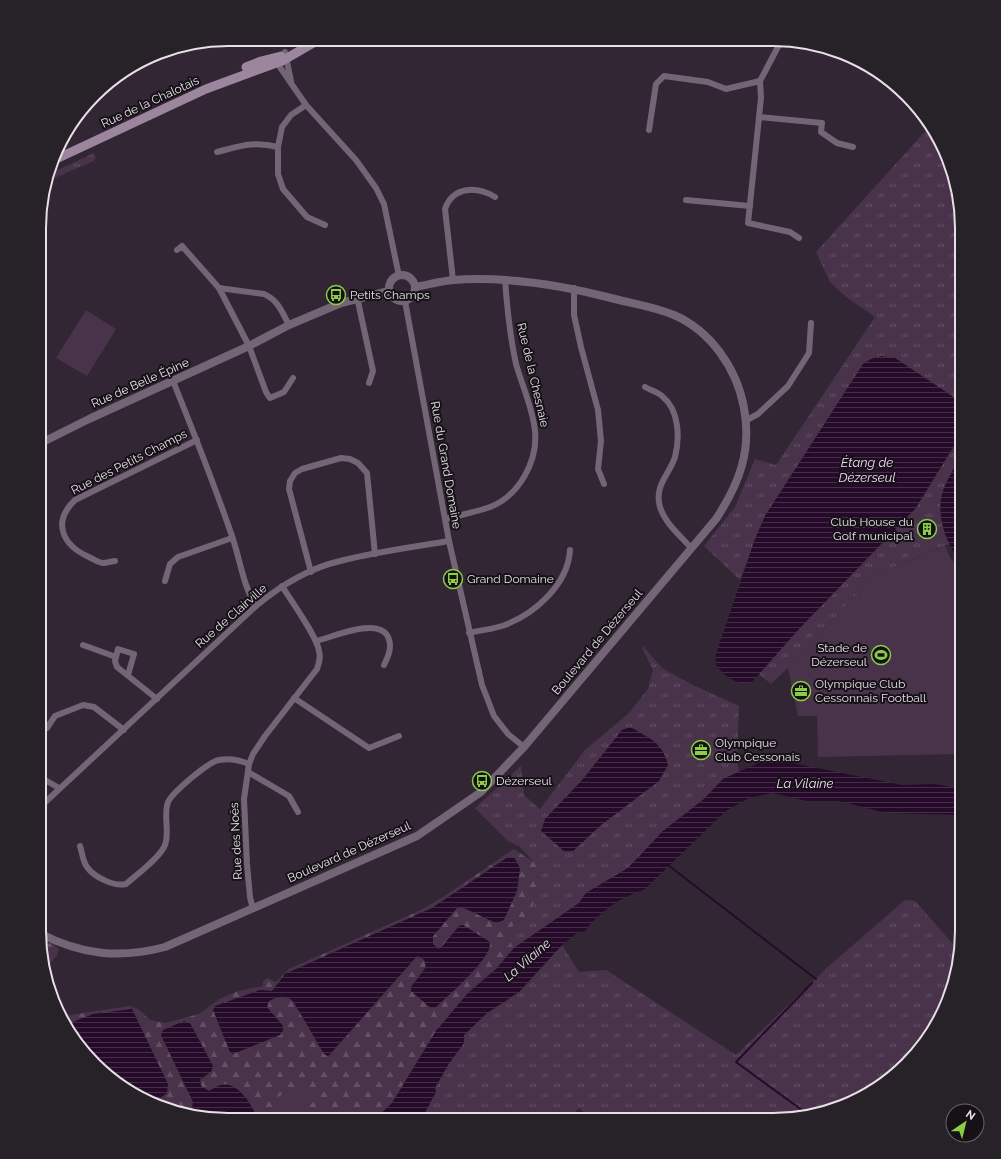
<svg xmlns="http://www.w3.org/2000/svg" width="1001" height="1159" font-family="Raleway,sans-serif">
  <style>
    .grass { fill: url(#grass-tufts) }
    .forest { fill: url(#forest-firs); fill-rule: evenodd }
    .pitch { fill: #48334b }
    .water { fill: url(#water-rules) }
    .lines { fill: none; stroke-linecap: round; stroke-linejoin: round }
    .stream { stroke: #250b29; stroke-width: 2 }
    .minor { stroke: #736575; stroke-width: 6 }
    .tertiary { stroke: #736575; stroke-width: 8 }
    .secondary { stroke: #9b869e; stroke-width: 9 }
    .labels { text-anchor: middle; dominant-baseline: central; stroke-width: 4; stroke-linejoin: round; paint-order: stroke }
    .street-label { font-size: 12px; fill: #e8dfe9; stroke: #161117 }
    .poi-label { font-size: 12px; fill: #e8dfe9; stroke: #161117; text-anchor: start }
    .water-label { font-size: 13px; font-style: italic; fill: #f5d7f9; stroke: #161117 }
    .rim { fill: none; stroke: #e8dfe9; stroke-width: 2 }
  </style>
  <defs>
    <pattern id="grass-tufts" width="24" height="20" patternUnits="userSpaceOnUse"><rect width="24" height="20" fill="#48334b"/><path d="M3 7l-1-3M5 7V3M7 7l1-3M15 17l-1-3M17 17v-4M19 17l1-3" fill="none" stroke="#625065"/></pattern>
    <pattern id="forest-firs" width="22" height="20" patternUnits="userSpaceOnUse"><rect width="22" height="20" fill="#48334b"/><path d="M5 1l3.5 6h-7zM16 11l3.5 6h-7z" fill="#625065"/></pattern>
    <pattern id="water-rules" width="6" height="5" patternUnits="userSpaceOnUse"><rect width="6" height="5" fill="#250b29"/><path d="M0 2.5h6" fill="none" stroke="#452e48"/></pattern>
  </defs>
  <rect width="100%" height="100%" fill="#322634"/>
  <g class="grass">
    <polygon points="930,126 937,133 956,179 962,228 962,403 895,358 863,365 765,516 740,580 704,546 735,507 755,459 776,465 875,317 846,297 830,282 816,252"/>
    <polygon points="94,153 96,157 94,161 52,179 49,174"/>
    <polygon points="962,433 962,455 943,491 941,513 949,544 875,575 788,668 771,684 759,674 798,630 915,509"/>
    <polygon points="643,646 662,668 693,685 739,706 737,761 739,772 723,779 704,799 663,831 628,868 586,893 579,903 514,948 504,933 532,911 539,868 520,847 508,841 475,808 521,766 524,795 540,809 585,750 628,714 648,689 653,670 642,648"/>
    <polygon points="905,900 915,901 959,951 937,1026 907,1065 868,1095 785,1120 589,1120 580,1108 563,1120 421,1120 436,1092 435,1088 448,1065 464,1043 464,1035 487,1013 519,992 562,945 579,972 606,970 736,1055 830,965"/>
  </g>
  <g class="forest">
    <path d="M514,849L535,863L539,868L532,911L504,933L514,948L496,969L468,993L436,1031L392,1103L374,1120H259L247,1098L221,1085L209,1091L201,1086L200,1080L211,1072L161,1035L193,1102L192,1109L188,1111L151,1100L159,1099L68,1024L67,1029L59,1013L70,1015L130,1006L138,1009L150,1020L165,1023L199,1014L221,998L238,991L263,986V982L267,978L276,982L289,969L421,910L443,897ZM508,857H514L496,923L464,908H457L433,936V944L438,949L441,948L459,926L490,947L482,961L436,1007L411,987C418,978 436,962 417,956L329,1056L293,1001C286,995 278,996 269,1001L267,1007L260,990L272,991L285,974L432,908Z"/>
    <polygon points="51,943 59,949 57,955 44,972 41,945"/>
  </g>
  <g class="pitch">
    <polygon points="86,310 116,329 87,376 56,358"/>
    <polygon points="945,546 951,559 962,569 962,754 818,757 817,716 798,716 788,668 875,575"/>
    <polygon points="304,1083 314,1102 280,1120 270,1101"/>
  </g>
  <g class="water">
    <path d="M881,356L895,358L961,402L962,433L915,509L798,630L752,682C738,687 722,675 715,663L716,654L755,539L765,516L863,364L871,359Z"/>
    <path d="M962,455V491L958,511V531L962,541V563C946,546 935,513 943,491C947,478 956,466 962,455Z"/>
    <path d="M630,727C648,737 663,743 668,765L659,781L600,826L573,851H564L541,831L545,819L583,779L622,730Z"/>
    <path d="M777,760L902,785L934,784L962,789V815L886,813L839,801H807L772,793L749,798L726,811L645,889C622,897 599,911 585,931L578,932L562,945L519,992L487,1013L464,1035V1043L448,1065L435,1088L436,1092L421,1120H374L392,1103L436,1031L468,993L496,969L514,948L579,903L586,893L628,868L663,831L704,799L723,779L758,763Z"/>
    <path d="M508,857H514L520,868L517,891L504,920L496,923L464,908H457L433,936V944L438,949L441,948L459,926L463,925L490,942C492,959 449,994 436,1007L431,1008L411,991V987L426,967C426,960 423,958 417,956L328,1056L324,1054L293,1001C286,995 278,996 269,1001L267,1007L283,1026V1031L280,1035L233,1054L230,1052L213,1010L215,1006L260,990L272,991L285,974L432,908Z"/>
    <polygon points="132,1009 168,1084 167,1093 159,1099 151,1100 133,1095 94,1065 67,1029 68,1024 93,1014"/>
    <path d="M184,1021L190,1023L213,1066L211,1072L200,1079L201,1086L209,1091C213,1089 217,1086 221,1085C240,1081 251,1107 259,1120H215L188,1111L192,1109L193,1102L161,1035L163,1030Z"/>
  </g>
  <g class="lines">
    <g class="stream">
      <polyline points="668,865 816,979"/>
      <polyline points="806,1113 736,1062 812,983"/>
    </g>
    <g class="minor">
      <polyline points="781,41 760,81 761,98 748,223 790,232 799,238"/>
      <polyline points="285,52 291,81"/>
      <polyline points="275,60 306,105 356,160 376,188 384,204 399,276"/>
      <polyline points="306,105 291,115 282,127 278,147 278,174 283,189 307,217 325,225"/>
      <polyline points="759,117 822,123 821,132 837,143 853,147"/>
      <polyline points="649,130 656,84 664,76 708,82 726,89 760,81"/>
      <path d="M217,152C241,146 253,141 278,147"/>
      <polyline points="686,200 750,206"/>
      <path d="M177,250L182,246L219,288L264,294C278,300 282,312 289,325"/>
      <path d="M453,280L445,209C453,186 477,186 495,197"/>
      <polyline points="219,288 249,346 266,392 270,398 284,392 293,378"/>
      <polyline points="574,288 574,315 581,347 598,410 601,441 598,469 604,484"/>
      <polyline points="357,297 373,371 369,383"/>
      <polyline points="405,301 449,541 482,685 494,716 508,734 524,747"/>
      <path d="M173,381C194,433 214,484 232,536C240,559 243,586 256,606"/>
      <path d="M645,387C650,390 659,392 663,397C679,410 680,438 675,457C670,473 656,484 659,502C661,520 680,535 691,548"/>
      <polyline points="747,420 758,414 788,386 809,353 811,323"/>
      <path d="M446,519C460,515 476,512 490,507C519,496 538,461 535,431C533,409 522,385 516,364C510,336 507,308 505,279"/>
      <path d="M115,561C112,561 107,563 103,563C99,563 93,559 89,557C62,545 52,522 75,500L197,440"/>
      <polyline points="311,572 289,489 290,481 295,473 302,469 341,458 350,459 358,463 367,473 375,554"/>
      <polyline points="165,581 170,564 178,557 232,538"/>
      <path d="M469,633C481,630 494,629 505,625C536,613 568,584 570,550"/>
      <path d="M316,641C333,637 375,618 387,635C393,645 389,655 384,665"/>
      <polyline points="83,645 116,657"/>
      <polyline points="128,675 134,654 118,649 115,661 117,667 157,699"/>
      <polyline points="294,698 369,748 399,736"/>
      <polyline points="47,728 55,716 83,705 94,707 124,730"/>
      <polyline points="248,772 289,796 298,812"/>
      <polyline points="40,777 59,788"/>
      <path d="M40,807L256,606C280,586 310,568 340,561C375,552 413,547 449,541"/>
      <path d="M80,846C82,852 83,862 87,867C94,877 114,887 126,884C136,875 160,858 165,845C170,832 163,815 168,802C173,792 208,762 219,760C229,758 240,760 249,764"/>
      <path d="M253,909L250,897L247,864L244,799L249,764L253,754L265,736L317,669C319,663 321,657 319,651C317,636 291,601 282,586"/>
    </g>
    <g class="tertiary">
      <circle cx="402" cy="288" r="13"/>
      <polyline points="41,443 89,419 249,346 289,325 341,303 389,291"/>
      <path d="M39,933C82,955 119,959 165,947L417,836L481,792L524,747L716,519C739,484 752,451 744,408C737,369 711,331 674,315C655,307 635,304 615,299C562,285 509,276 453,280C441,281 427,285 415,287"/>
    </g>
    <g class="secondary">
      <polyline points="246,67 261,61 281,56"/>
      <polyline points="54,160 206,89 282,61 320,39"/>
    </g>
  </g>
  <defs>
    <symbol id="bus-ring" viewBox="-11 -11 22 22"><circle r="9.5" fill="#161117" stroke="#8bce46" stroke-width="1.5"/><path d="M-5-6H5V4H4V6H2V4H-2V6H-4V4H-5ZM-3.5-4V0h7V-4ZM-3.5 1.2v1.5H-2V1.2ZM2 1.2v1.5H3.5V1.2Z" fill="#8bce46"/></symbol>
    <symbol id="building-ring" viewBox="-11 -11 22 22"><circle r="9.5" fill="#161117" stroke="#8bce46" stroke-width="1.5"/><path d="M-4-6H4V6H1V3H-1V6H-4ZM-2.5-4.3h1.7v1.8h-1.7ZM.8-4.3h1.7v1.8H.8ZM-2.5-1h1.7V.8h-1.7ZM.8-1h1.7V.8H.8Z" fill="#8bce46"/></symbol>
    <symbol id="stadium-ring" viewBox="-11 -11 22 22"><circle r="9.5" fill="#161117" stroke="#8bce46" stroke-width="1.5"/><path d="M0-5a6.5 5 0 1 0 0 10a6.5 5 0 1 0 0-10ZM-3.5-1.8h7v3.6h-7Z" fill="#8bce46"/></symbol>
    <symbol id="office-ring" viewBox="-11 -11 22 22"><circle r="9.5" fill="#161117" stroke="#8bce46" stroke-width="1.5"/><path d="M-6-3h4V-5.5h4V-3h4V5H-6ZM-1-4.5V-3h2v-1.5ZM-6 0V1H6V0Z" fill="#8bce46"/></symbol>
  </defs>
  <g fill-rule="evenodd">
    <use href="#bus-ring" x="325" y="284" width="22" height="22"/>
    <use href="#building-ring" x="916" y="518" width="22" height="22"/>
    <use href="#bus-ring" x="442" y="568" width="22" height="22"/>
    <use href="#stadium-ring" x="870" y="644" width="22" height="22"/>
    <use href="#office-ring" x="790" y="680" width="22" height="22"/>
    <use href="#office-ring" x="690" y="739" width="22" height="22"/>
    <use href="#bus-ring" x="471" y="770" width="22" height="22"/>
  </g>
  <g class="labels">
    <g class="street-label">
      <text transform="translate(150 102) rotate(-25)">Rue de la Chalotais</text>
      <text transform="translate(533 375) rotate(77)">Rue de la Chesnaie</text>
      <text transform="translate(140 383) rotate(-24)">Rue de Belle Épine</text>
      <text transform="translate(129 462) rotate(-27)">Rue des Petits Champs</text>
      <text transform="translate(446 465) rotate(80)">Rue du Grand Domaine</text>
      <text transform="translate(231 616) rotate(-41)">Rue de Clairville</text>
      <text transform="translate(597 642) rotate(-50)">Boulevard de Dézerseul</text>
      <text transform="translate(236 841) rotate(-93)">Rue des Noës</text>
      <text transform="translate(349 852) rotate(-24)">Boulevard de Dézerseul</text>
    </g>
    <g class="poi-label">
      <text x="350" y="295">Petits Champs</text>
      <text x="913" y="522" text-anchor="end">Club House du<tspan x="913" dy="14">Golf municipal</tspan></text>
      <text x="467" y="579">Grand Domaine</text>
      <text x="867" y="648" text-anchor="end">Stade de<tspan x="867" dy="14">Dézerseul</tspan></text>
      <text x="815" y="684">Olympique Club<tspan x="815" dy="14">Cessonnais Football</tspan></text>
      <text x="715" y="743">Olympique<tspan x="715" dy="14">Club Cessonais</tspan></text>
      <text x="496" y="781">Dézerseul</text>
    </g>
    <g class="water-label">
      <text x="867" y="462">Étang de<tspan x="867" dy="15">Dézerseul</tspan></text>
      <text x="805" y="783">La Vilaine</text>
      <text transform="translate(527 960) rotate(-41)">La Vilaine</text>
    </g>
  </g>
  <path d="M0 0H1001V1159H0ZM228 46H773A182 182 0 0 1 955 228V931A182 182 0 0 1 773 1113H228A182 182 0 0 1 46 931V228A182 182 0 0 1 228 46Z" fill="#272128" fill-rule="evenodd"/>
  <path class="rim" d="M228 46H773A182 182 0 0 1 955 228V931A182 182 0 0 1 773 1113H228A182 182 0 0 1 46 931V228A182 182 0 0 1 228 46Z"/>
  <g transform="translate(965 1123) rotate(35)"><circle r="19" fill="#161117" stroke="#6a636b"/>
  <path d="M0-3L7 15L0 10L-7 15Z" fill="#8bce46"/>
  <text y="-6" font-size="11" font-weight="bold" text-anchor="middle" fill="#e8dfe9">N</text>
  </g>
</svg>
